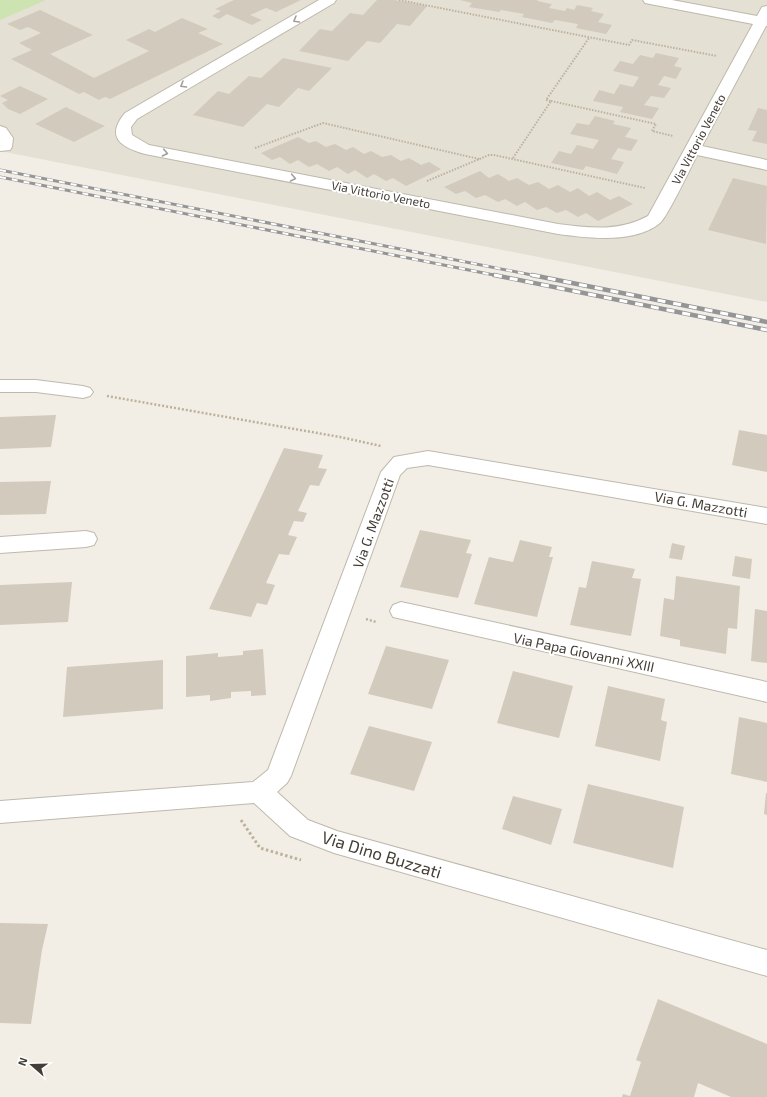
<svg xmlns="http://www.w3.org/2000/svg" width="767" height="1097" font-family="'Exo 2',sans-serif">
  <style>
    .residential { fill: #e5e0d4 }
    .green { fill: #cde3b1 }
    .building { fill: #d2cabc }
    .lines { fill: none; stroke-linecap: round; stroke-linejoin: round }
    .street-casing { stroke: #bfb8ac; stroke-width: 2 }
    .path-far2 { stroke: #bdb19c; stroke-width: 2; stroke-dasharray: 1.5 1.5; stroke-linecap: butt }
    .path-far1 { stroke: #bdb19c; stroke-width: 2.5; stroke-dasharray: 2 2; stroke-linecap: butt }
    .path { stroke: #bdb19c; stroke-width: 3; stroke-dasharray: 2.5 2.5; stroke-linecap: butt }
    .street { fill: #fff; fill-rule: evenodd }
    .rail-far1-casing { stroke: #959595; stroke-width: 3 }
    .rail-casing { stroke: #959595; stroke-width: 4.5 }
    .rail-far1 { stroke: #fff; stroke-width: 2; stroke-dasharray: 6; stroke-linecap: butt }
    .rail { stroke: #fff; stroke-width: 3; stroke-dasharray: 8; stroke-linecap: butt }
    .oneway { stroke: #a29e9a }
    .labels { text-anchor: middle; dominant-baseline: central; stroke-width: 4; stroke-linejoin: round; paint-order: stroke }
    .far-street-label { font-size: 12px; fill: #443e36; stroke: #fff }
    .street-label { font-size: 14px; fill: #443e36; stroke: #fff }
    .near-street-label { font-size: 17px; fill: #443e36; stroke: #fff }
  </style>
  <rect width="100%" height="100%" fill="#f2eee6"/>
  <polygon class="residential" points="0,0 767,0 767,302 0,151"/>
  <polygon class="green" points="0,0 46,0 0,20"/>
  <g class="building">
    <polygon points="234,0 301,0 276,12 266,8 250,15 262,20 252,25 227,14 219,19 212,16 221,11 215,9"/>
    <polygon points="377,0 394,0 427,6 410,26 397,24 380,43 367,41 348,61 299,51 320,29 332,31 350,13 363,15"/>
    <polygon points="460,0 538,0 537,1 552,4 549,8 565,11 567,8 574,10 577,5 593,8 591,11 604,14 598,22 612,25 606,34 576,28 578,24 555,20 552,23 522,17 524,14 501,10 499,12 469,7 472,3"/>
    <polygon points="40,10 93,35 50,54 94,78 149,51 126,40 149,29 155,32 182,18 208,29 198,33 223,44 110,99 105,97 99,100 84,92 79,94 11,59 32,50 19,43 41,33 28,27 20,30 7,24"/>
    <polygon points="656,53 679,58 674,66 682,68 676,79 664,76 658,85 671,88 664,98 651,96 644,105 659,108 652,119 620,112 623,107 593,101 599,90 614,94 620,84 633,87 639,77 613,71 620,61 633,64 640,55 653,58"/>
    <polygon points="283,58 332,68 309,91 298,88 279,107 267,104 243,127 193,115 218,91 229,94 249,76 261,78"/>
    <polygon points="20,86 48,99 20,114 8,109 2,103 8,100 0,96"/>
    <polygon points="66,107 96,122 105,126 74,142 35,124"/>
    <polygon points="758,108 767,110 767,144 752,141 757,131 748,130"/>
    <polygon points="595,116 615,121 613,124 631,128 625,137 638,140 631,151 618,148 611,159 624,162 617,174 586,166 583,170 551,163 559,151 571,154 577,145 593,149 599,140 570,134 577,123 589,125"/>
    <polygon points="298,137 309,143 316,141 326,147 335,144 346,150 353,147 364,154 371,151 382,157 391,155 401,161 409,158 421,165 429,162 441,169 406,186 393,178 386,181 374,174 367,178 355,170 348,174 337,167 329,171 317,164 309,167 298,160 290,164 280,157 272,160 261,153"/>
    <polygon points="480,171 489,178 498,174 509,181 517,178 529,185 538,182 549,189 558,185 570,192 578,188 589,196 597,192 610,200 619,196 633,204 598,221 586,213 578,217 566,210 557,213 546,207 537,210 525,202 517,206 505,199 498,202 485,195 476,198 465,191 456,194 444,187"/>
    <polygon points="733,178 767,186 766,244 708,230"/>
    <polygon points="56,415 51,447 0,449 0,417"/>
    <polygon points="739,430 767,435 767,472 732,465"/>
    <polygon points="284,448 323,455 318,468 327,469 319,486 310,485 298,511 307,513 303,522 294,521 288,535 297,537 289,555 279,554 266,583 275,585 267,605 257,603 251,617 209,609"/>
    <polygon points="51,481 46,514 0,515 0,482"/>
    <polygon points="420,530 471,540 466,553 472,554 458,598 400,587"/>
    <polygon points="520,540 552,547 549,557 553,557 537,617 474,604 489,557 513,562"/>
    <polygon points="672,543 685,546 682,560 669,558"/>
    <polygon points="735,556 752,559 750,579 732,576"/>
    <polygon points="592,561 635,569 632,578 641,579 631,636 570,625 579,587 586,588"/>
    <polygon points="676,576 740,586 737,629 728,628 726,654 680,646 680,640 660,636 664,598 674,600"/>
    <polygon points="72,582 68,622 0,625 0,585"/>
    <polygon points="755,609 767,611 767,663 751,661"/>
    <polygon points="386,646 449,660 432,709 368,694"/>
    <polygon points="263,649 266,695 251,696 251,691 231,692 231,698 210,701 210,695 186,697 186,656 218,653 218,657 243,655 243,651"/>
    <polygon points="163,660 163,709 63,717 67,667"/>
    <polygon points="513,671 573,686 559,738 497,723"/>
    <polygon points="608,686 665,699 661,720 667,722 660,761 595,746"/>
    <polygon points="739,717 767,723 767,782 731,774"/>
    <polygon points="369,726 432,742 414,791 350,774"/>
    <polygon points="588,784 684,807 673,868 573,843"/>
    <polygon points="766,793 767,793 767,815 764,814"/>
    <polygon points="513,796 562,809 551,845 502,829"/>
    <polygon points="0,923 48,924 42,950 31,1024 0,1023"/>
    <polygon points="658,999 767,1044 767,1097 731,1097 698,1083 694,1097 622,1097 623,1094 630,1096 641,1062 636,1060"/>
  </g>
  <g class="lines">
    <defs>
      <g id="street">
        <path d="M319,0H336L334,3L137,119L131,127L132,135L149,145L558,224C590,228 619,232 648,216L753,24L650,4L645,3L643,0H672L757,16L762,7L767,6V26H766L702,146L767,160V170L697,155C691,167 668,216 660,223C635,244 588,238 558,234L145,154C119,147 106,136 125,113Z"/>
        <polygon points="0,126 6,128 13,138 12,147 10,150 0,151"/>
        <polygon points="0,380 36,380 83,386 90,388 93,392 90,396 83,398 36,392 0,392"/>
        <polygon points="428,451 767,508 767,524 428,465 407,468 400,475 291,776 287,783 277,792 308,820 337,831 767,950 767,976 334,853 290,836 254,803 0,823 0,801 253,782 268,770 381,472 394,457"/>
        <polygon points="86,531 94,533 97,539 94,545 86,547 0,553 0,537"/>
        <polygon points="401,602 767,682 767,702 393,617 390,611 393,605"/>
      </g>
    </defs>
    <use href="#street" class="street-casing"/>
    <g class="path-far2">
      <polyline points="399,0 629,45 632,40 717,56"/>
      <polyline points="551,101 656,124 652,131 673,136"/>
      <polyline points="255,148 323,123 479,159"/>
      <polyline points="513,158 551,101 546,100 589,38"/>
      <polyline points="427,181 489,155 494,155 645,188"/>
    </g>
    <g class="path-far1">
      <polyline points="107,396 340,437 381,446"/>
      <polyline points="366,619 376,622"/>
    </g>
    <polyline class="path" points="241,820 260,848 301,860"/>
    <use href="#street" class="street"/>
    <defs>
      <g id="rail-far1">
        <polyline points="0,170 537,276"/>
        <polyline points="0,177 499,276"/>
      </g>
      <g id="rail">
        <polyline points="494,275 767,330"/>
        <polyline points="532,275 767,322"/>
      </g>
    </defs>
    <use href="#rail-far1" class="rail-far1-casing"/>
    <use href="#rail" class="rail-casing"/>
    <use href="#rail-far1" class="rail-far1"/>
    <use href="#rail" class="rail"/>
  </g>
  <defs><path id="oneway-chevron" d="M-2-3.5L2.5 0L-2 3.5" fill="none" stroke-width="1.6" stroke-linecap="round" stroke-linejoin="round"/></defs>
  <g class="oneway">
    <use href="#oneway-chevron" transform="translate(296 20) rotate(150)"/>
    <use href="#oneway-chevron" transform="translate(183 85) rotate(150)"/>
    <use href="#oneway-chevron" transform="translate(165 153) rotate(12)"/>
    <use href="#oneway-chevron" transform="translate(293 178) rotate(10)"/>
  </g>
  <g class="labels">
    <g class="far-street-label">
      <text transform="translate(698 139) rotate(-62)">Via Vittorio Veneto</text>
      <text transform="translate(381 194) rotate(11)">Via Vittorio Veneto</text>
    </g>
    <g class="street-label">
      <text transform="translate(701 504) rotate(10)">Via G. Mazzotti</text>
      <text transform="translate(373 523) rotate(-70)">Via G. Mazzotti</text>
      <text transform="translate(584 652) rotate(12)">Via Papa Giovanni XXIII</text>
    </g>
    <g class="near-street-label">
      <text transform="translate(382 854) rotate(17)">Via Dino Buzzati</text>
    </g>
  </g>
  <g transform="translate(32 1065) rotate(290)" stroke="#ffffff" stroke-width="3" paint-order="stroke">
  <path d="M0-3L7 15L0 10L-7 15Z" fill="#443e36"/>
  <text y="-6" font-size="11" font-weight="bold" text-anchor="middle" fill="#443e36">N</text>
  </g>
</svg>
